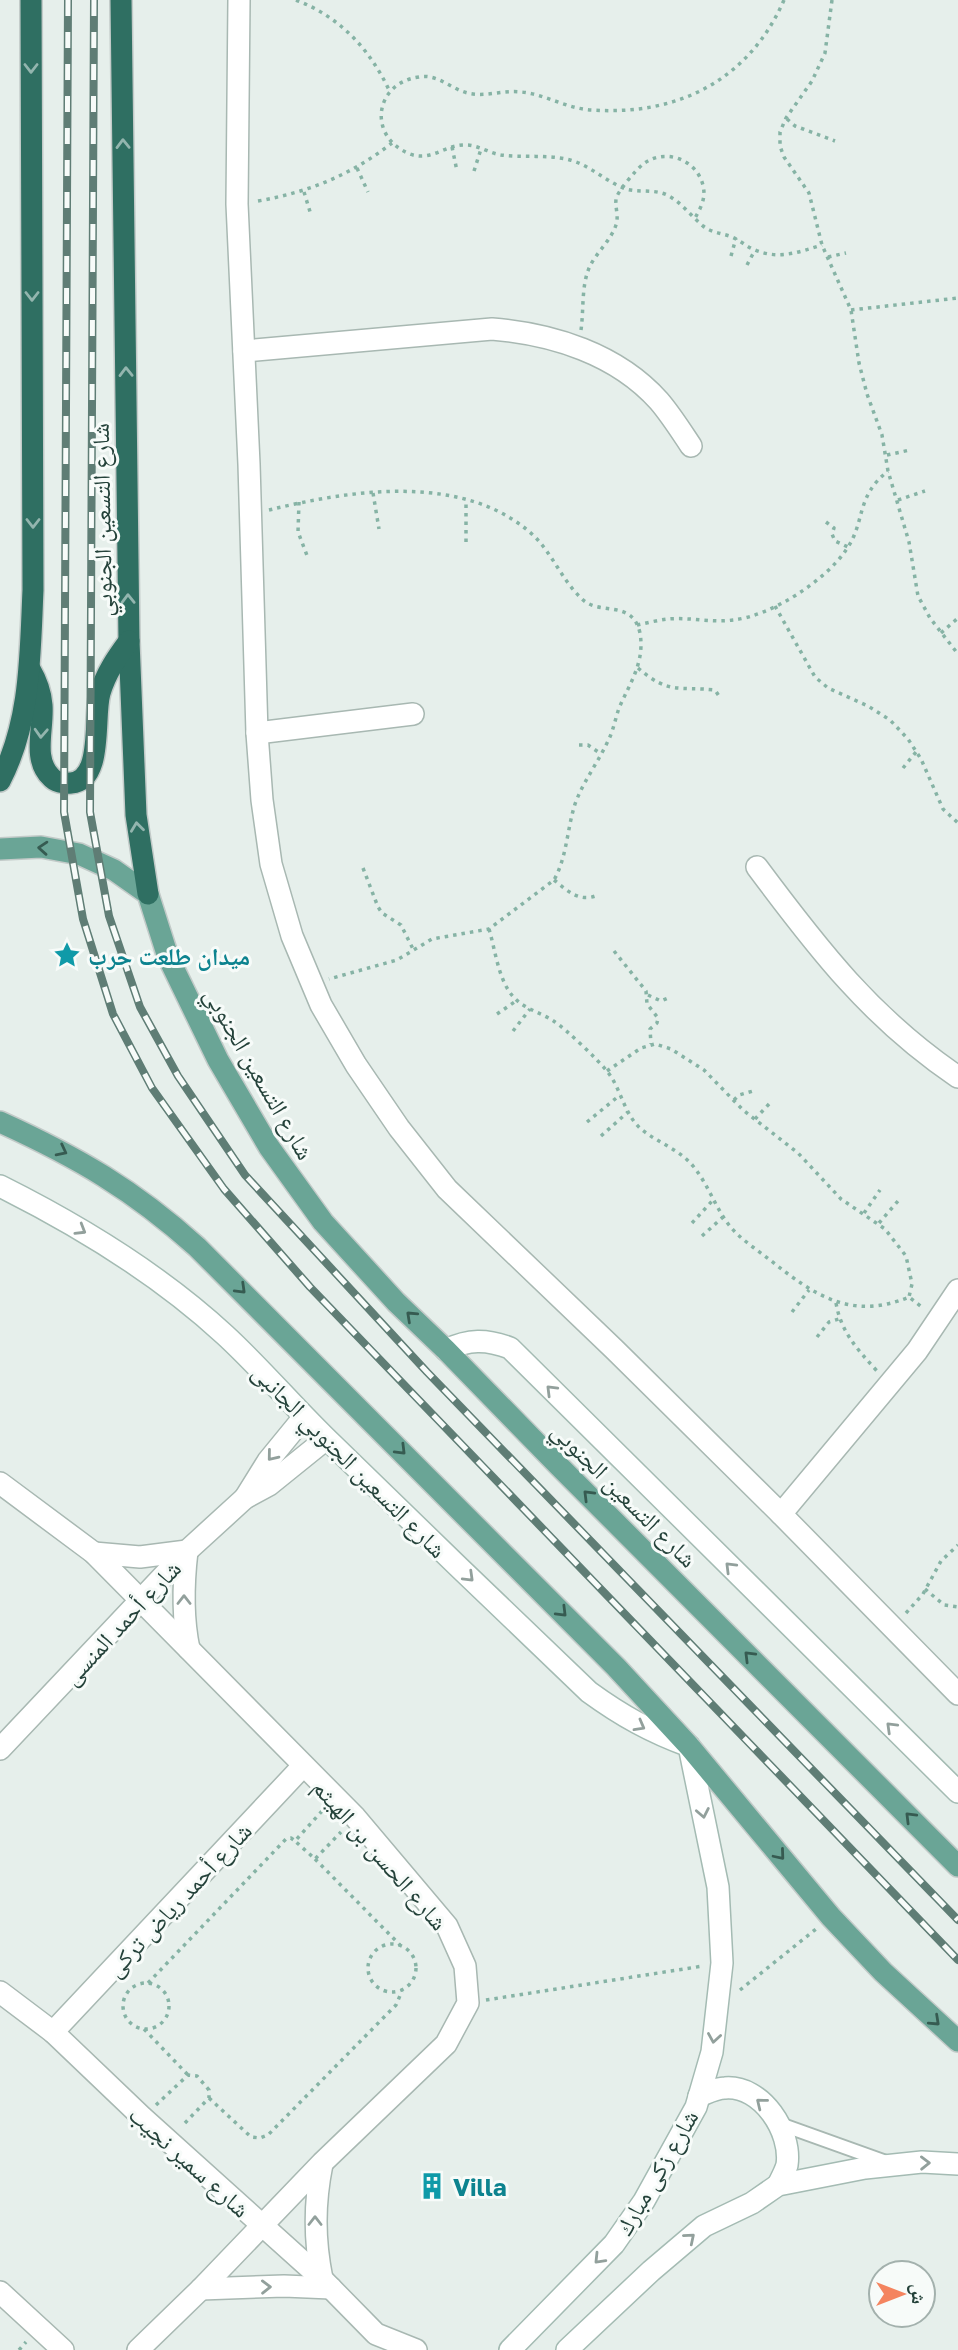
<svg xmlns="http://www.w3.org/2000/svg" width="958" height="2350" font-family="'Golos Text','Noto Naskh Arabic',sans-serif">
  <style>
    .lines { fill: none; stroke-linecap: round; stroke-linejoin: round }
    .lane-casing { stroke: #a8b8b2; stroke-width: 16 }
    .street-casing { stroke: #a8b8b2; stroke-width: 24 }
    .secondary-casing { stroke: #a4bbb3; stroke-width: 24 }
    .primary-casing { stroke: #c2cac8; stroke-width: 24 }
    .highway-casing { stroke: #c2cac8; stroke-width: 24 }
    .path { stroke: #86b3a5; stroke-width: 3.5; stroke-dasharray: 3.5 5; stroke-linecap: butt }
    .lane { stroke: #fff; stroke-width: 12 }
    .street { stroke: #fff; stroke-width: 21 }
    .secondary { stroke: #fff; stroke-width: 21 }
    .primary { stroke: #6aa596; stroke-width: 21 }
    .highway { stroke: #2f6f62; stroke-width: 21 }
    .rail-casing { stroke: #5f7d75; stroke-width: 8 }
    .rail { stroke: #f7fbf9; stroke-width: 5; stroke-dasharray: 16; stroke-linecap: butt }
    .oneway { stroke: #93b5ae }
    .oneway2 { stroke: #365b51 }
    .oneway3 { stroke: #92a09c }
    .labels { text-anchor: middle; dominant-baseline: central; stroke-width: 6; stroke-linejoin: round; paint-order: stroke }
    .street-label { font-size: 24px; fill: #24423a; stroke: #f7fbf9 }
    .culture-label { font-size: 24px; font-weight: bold; fill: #0d838f; stroke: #f7fbf9; text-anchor: start }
  </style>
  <rect width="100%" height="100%" fill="#e6efeb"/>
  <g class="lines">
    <defs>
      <polyline id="lane" points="780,2124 886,2162"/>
      <g id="street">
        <polyline points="239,0 237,204 249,464 257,733 262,800 271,864 292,936 321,1005 356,1065 399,1128 447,1189 614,1349 781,1514 958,1694"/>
        <path d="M244,351L492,329C553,334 617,354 659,401C671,415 681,431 691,446"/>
        <polyline points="257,733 413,714"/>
        <path d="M757,867C818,949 872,1019 958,1077"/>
        <polyline points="0,1483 94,1553 355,1817 447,1926 465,1966 468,2003 446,2044 322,2163 201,2289 138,2350"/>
        <polyline points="245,1498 268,1461 304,1417"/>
        <polyline points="781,1514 917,1351 958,1290"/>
        <path d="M94,1553L140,1557L187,1551C183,1585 182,1616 189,1649"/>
        <polyline points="0,1749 187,1551 245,1498 269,1485 326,1439"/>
        <polyline points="0,1992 53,2032 142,2117 322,2279 376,2334 416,2350"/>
        <polyline points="53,2032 303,1766"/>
        <path d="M322,2279C314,2239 314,2204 322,2164"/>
        <polyline points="201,2289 284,2286 331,2288"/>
        <polyline points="0,2292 63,2350"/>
      </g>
      <g id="secondary">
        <path d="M0,1186C80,1226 159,1274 225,1335C263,1370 296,1410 333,1445C418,1528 503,1610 589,1692C622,1716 651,1732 689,1746L718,1887L722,1963L712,2052L696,2107L644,2201L614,2244L510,2350"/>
        <path d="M446,1350C469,1339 486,1339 510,1348L958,1792"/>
        <path d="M699,2096C707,2093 716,2088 725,2088C762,2085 792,2132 787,2165C785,2172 781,2179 778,2185"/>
        <polyline points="567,2350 651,2271 704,2226 752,2203 778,2185 865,2168 922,2162 958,2164"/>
      </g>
      <g id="primary">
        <polyline points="0,849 41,847 79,854 114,870 148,894 168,957 218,1060 269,1147 323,1222 396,1302 446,1350 559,1466 958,1866"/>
        <path d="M0,1122C77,1157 134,1190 197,1247L616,1667L689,1746L831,1917L883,1972L958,2041"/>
      </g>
      <g id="highway">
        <polyline points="121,0 129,641 136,815 148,894"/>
        <path d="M30,669C37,681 41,692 42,705C44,729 32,759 51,777C55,782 64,784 71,783C104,780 93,717 100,693C106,673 117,657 129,641"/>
        <path d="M0,781C31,722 30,655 33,590L31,0"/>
      </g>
    </defs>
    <use href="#lane" class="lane-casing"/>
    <use href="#street" class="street-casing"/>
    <use href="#secondary" class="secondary-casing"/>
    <use href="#primary" class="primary-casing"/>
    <use href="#highway" class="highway-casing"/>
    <g class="path">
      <path d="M296,0C340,17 370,49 390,92"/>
      <path d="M784,0C749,80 678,116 592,110C567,109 545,94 521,92C505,90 489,96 473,94C453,92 439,73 419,77C374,83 367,137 410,154C431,162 446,144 466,145C478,145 489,153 501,155C523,158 548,154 570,160C589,165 603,179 621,187C635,194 652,188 667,195C681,202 691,216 703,226C712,233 722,233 732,237C741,241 747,247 755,250C779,260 799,252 822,245"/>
      <polyline points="832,0 825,53 812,81 786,118 780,132 780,146 784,157 809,193 822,245 851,310 859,363 867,394 882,435 888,471 909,542 918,596 930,618 958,654"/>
      <polyline points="787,119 795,126 835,141"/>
      <polyline points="452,147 457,171"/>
      <polyline points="357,168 368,192"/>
      <polyline points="474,171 481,149"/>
      <polyline points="304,192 311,215"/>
      <path d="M258,201C309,192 351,175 392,143"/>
      <polyline points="731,256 736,238"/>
      <polyline points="828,257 846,253"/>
      <polyline points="747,265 755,250"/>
      <polyline points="851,310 958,298"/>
      <path d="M581,330C584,309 581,285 590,266C597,252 611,240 616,225C619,216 615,208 616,199C617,192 636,170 642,165C666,145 703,162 704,193C704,202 699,211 695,218"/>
      <polyline points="887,455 910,450"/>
      <polyline points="373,493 379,529"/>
      <polyline points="898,500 925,491"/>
      <polyline points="299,502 298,532 308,558"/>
      <path d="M269,510C351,490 464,472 533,535C552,553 562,580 581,598C599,617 632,598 640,633C645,662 630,683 619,708C615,720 613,732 607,743C597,764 583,782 575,804C567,829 567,857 554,880L489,929L432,939L397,960L329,979"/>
      <polyline points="826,522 834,528 832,534 835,541 848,547"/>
      <polyline points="466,542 466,500"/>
      <polyline points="775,606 815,677 828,688 868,706 890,720 908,739 921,759 943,809 958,823"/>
      <path d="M637,625C647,623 658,620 668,619C690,617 712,623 733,620C771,616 825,581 846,550C866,522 855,497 888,471"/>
      <polyline points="941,633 958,618"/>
      <path d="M638,668C669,695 679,686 715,690L719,696"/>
      <polyline points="579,745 588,745 601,754"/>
      <polyline points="903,768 916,752"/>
      <polyline points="363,868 378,907 382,913 401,925 414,951"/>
      <path d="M554,880C568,891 579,903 598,895"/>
      <path d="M489,929C495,949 498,977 511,994C522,1009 541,1012 555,1022C567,1030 597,1059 606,1070C621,1087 623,1113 641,1129C658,1143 679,1149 693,1166C708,1184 715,1207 729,1225C740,1239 756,1249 770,1260C814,1295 851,1321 909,1297L923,1308"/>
      <polyline points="614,951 646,991 647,1004 658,1018 657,1023 650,1029 651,1044"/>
      <polyline points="648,995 661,1001 668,998"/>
      <polyline points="497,1014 516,1001"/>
      <polyline points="513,1031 530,1009"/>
      <polyline points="607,1071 641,1048 655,1044 671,1049 704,1070 743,1110 798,1153 841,1199 885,1229 906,1256 912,1284 909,1297"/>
      <polyline points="734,1100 739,1095 753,1091"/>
      <polyline points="755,1119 770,1103"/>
      <polyline points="587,1122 620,1095"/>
      <polyline points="601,1136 628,1112"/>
      <polyline points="864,1213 880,1190"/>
      <polyline points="692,1223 713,1200"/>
      <polyline points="879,1223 898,1201"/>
      <polyline points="702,1236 723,1217"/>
      <path d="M836,1303C841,1332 857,1349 877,1371"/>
      <polyline points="792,1312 809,1290"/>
      <polyline points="817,1337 829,1322 839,1319"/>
      <polyline points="925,1589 944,1605 958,1607"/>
      <polyline points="906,1613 923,1594 941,1561 958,1545"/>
      <polyline points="322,1811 295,1841 315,1859 341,1832"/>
      <polyline points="315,1859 400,1945"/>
      <circle cx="392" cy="1968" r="24"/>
      <polyline points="148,1983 286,1839 291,1838 295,1841"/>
      <circle cx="146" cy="2006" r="23"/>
      <polyline points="740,1990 816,1929"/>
      <polyline points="486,2000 703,1966"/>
      <polyline points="144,2029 188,2075"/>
      <polyline points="209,2098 251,2137 260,2138 268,2135 396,2005 402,1991"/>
      <polyline points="156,2105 188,2075 197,2076 209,2090 209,2098 182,2126"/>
      <polyline points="19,2350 26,2342"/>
    </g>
    <use href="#lane" class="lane"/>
    <use href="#street" class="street"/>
    <use href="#secondary" class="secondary"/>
    <use href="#primary" class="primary"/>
    <use href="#highway" class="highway"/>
    <defs>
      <g id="rail">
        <polyline points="68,0 64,812 83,919 113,1014 152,1088 224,1189 310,1287 958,1960"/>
        <polyline points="94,0 90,812 109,916 140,1007 178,1076 245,1175 427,1372 958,1920"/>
      </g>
    </defs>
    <use href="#rail" class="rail-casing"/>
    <use href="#rail" class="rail"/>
  </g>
  <defs><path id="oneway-chevron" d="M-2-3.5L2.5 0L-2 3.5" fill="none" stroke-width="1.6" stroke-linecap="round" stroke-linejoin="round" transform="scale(1.75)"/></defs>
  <g class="oneway">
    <use href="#oneway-chevron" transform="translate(31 68) rotate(90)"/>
    <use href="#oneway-chevron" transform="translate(123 144) rotate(-91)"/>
    <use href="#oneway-chevron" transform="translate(32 296) rotate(90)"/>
    <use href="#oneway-chevron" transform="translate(126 372) rotate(-91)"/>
    <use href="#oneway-chevron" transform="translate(33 523) rotate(90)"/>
    <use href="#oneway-chevron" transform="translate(128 599) rotate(-91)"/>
    <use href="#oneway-chevron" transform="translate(41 733) rotate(93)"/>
    <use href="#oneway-chevron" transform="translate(137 827) rotate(-97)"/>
  </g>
  <g class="oneway2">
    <use href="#oneway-chevron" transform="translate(43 848) rotate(-176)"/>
    <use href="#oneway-chevron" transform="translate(62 1151) rotate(27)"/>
    <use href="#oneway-chevron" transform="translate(241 1289) rotate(44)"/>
    <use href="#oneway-chevron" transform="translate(411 1316) rotate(-137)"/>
    <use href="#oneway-chevron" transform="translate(401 1450) rotate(45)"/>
    <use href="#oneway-chevron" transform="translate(588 1495) rotate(-135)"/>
    <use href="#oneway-chevron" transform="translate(562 1612) rotate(45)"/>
    <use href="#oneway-chevron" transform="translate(749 1656) rotate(-135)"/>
    <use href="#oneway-chevron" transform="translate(910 1817) rotate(-135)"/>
    <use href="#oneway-chevron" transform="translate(780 1855) rotate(50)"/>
    <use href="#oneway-chevron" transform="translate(935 2021) rotate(43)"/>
  </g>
  <g class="oneway3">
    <use href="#oneway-chevron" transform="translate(81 1230) rotate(31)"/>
    <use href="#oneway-chevron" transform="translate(551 1390) rotate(-135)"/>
    <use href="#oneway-chevron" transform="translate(272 1456) rotate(129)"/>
    <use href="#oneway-chevron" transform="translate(730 1567) rotate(-135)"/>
    <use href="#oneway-chevron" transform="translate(469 1577) rotate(44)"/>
    <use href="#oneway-chevron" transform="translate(184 1600) rotate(-90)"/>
    <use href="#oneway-chevron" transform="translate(640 1726) rotate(29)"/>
    <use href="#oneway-chevron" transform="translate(891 1727) rotate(-136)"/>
    <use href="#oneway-chevron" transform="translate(703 1813) rotate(79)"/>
    <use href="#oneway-chevron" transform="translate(714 2038) rotate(99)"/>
    <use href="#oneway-chevron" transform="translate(761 2103) rotate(-141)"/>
    <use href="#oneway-chevron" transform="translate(925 2163) rotate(-1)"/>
    <use href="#oneway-chevron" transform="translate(315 2221) rotate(-90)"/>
    <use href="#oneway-chevron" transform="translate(690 2238) rotate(-40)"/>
    <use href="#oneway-chevron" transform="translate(599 2259) rotate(134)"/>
    <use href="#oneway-chevron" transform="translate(266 2287) rotate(-1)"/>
  </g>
  <defs>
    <symbol id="sight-bare" viewBox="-9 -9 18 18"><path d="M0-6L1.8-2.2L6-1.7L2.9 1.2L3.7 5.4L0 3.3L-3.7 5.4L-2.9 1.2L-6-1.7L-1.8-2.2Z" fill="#0f9aa8" stroke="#f7fbf9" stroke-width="2.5" paint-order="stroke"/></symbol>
    <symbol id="building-bare" viewBox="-9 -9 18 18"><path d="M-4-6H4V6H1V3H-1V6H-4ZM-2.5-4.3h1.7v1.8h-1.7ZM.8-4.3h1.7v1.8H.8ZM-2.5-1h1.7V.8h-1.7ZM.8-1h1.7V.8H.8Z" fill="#0f9aa8" stroke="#f7fbf9" stroke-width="2.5" paint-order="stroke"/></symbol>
  </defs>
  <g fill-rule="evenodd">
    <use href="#sight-bare" x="48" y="936" width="38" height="38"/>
    <use href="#building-bare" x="413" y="2167" width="38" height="38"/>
  </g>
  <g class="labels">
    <g class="street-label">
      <text transform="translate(101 520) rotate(-91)">شارع التسعين الجنوبي</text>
      <text transform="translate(260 1073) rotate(60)">شارع التسعين الجنوبي</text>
      <text transform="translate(350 1460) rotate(45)">شارع التسعين الجنوبي الجانبى</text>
      <text transform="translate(625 1494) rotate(45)">شارع التسعين الجنوبي</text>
      <text transform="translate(121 1622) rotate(-47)">شارع أحمد المنسى</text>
      <text transform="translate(381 1854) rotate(49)">شارع الحسن بن الهيثم</text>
      <text transform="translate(178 1899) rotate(-47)">شارع أحمد رياض تركى</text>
      <text transform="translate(190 2161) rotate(42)">شارع سمير نجيب</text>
      <text transform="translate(656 2172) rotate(-60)">شارع زكى مبارك</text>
    </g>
    <g class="culture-label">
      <text x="88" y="955">ميدان طلعت حرب</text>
      <text x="453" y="2186">Villa</text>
    </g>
  </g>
  <g transform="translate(902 2294) rotate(90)"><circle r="33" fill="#f7fbf9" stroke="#a3b1ad" stroke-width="2"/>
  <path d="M0-5L12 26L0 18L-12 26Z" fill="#f4845f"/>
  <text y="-10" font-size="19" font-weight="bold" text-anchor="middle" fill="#24423a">ش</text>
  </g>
</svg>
